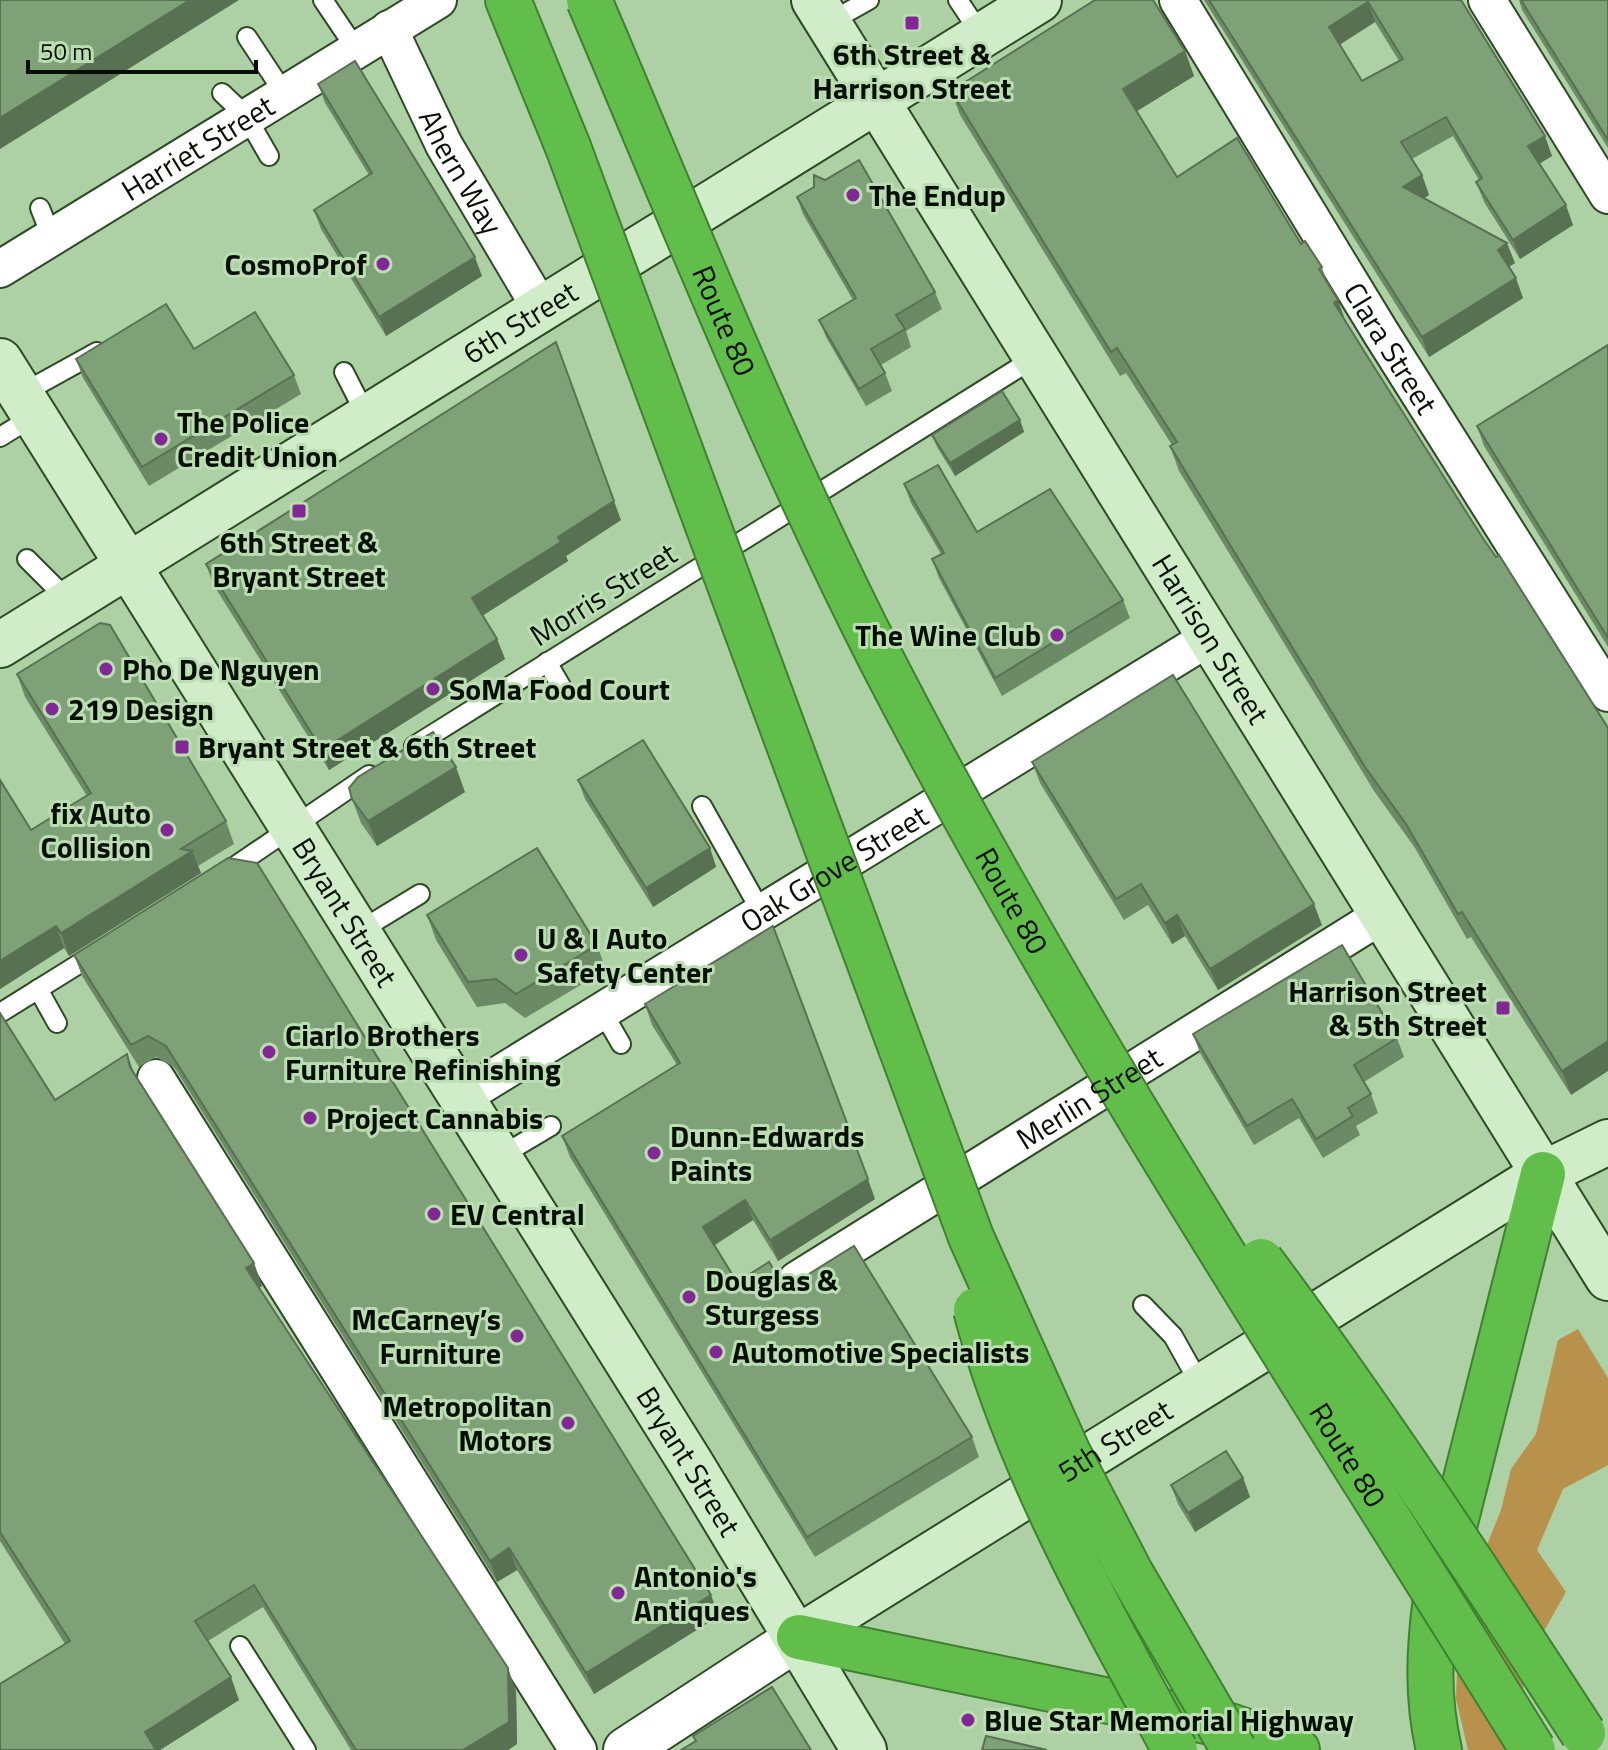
<svg xmlns="http://www.w3.org/2000/svg" width="1608" height="1750" font-family="'Titillium Web',sans-serif">
  <style>
    .green { fill: #b8914d }
    .lines { fill: none; stroke-linecap: round; stroke-linejoin: round }
    .service-casing { stroke: #2c4a24; stroke-width: 22 }
    .minor-casing { stroke: #2c4a24; stroke-width: 40 }
    .tertiary-casing { stroke: #2c4a24; stroke-width: 48 }
    .secondary-casing { stroke: #2c4a24; stroke-width: 48 }
    .motorway-casing { stroke: #408131; stroke-width: 48 }
    .service { stroke: #fff; stroke-width: 18 }
    .minor { stroke: #fff; stroke-width: 36 }
    .tertiary { stroke: #fff; stroke-width: 44 }
    .secondary { stroke: #d0ecc9; stroke-width: 44 }
    .motorway { stroke: #61be4a; stroke-width: 44 }
    .motorway-bridge-casing { stroke: #408131; stroke-width: 48; stroke-linecap: butt }
    .motorway-bridge { stroke: #61be4a; stroke-width: 44 }
    .wall { fill: #6d8a66; fill-rule: evenodd }
    .shaded-wall { fill: #597153 }
    .building { fill: #7fa177; stroke: #597153; stroke-width: 2; fill-rule: evenodd }
    .poi-dot { fill: #812895; stroke: #badeb2; stroke-width: 3 }
    .labels { text-anchor: middle; dominant-baseline: central; stroke-width: 6; stroke-linejoin: round; paint-order: stroke }
    .poi-label { font-size: 30px; font-weight: bold; fill: #040f02; stroke: #badeb2; text-anchor: start }
    .street-label { font-size: 30px; fill: #040f02; stroke: #badeb2 }
  </style>
  <rect width="100%" height="100%" fill="#add1a5"/>
  <polygon class="green" points="1578,1329 1608,1378 1608,1465 1563,1489 1537,1550 1566,1592 1527,1661 1515,1750 1468,1750 1456,1699 1459,1615 1501,1510 1511,1469 1536,1434 1558,1340"/>
  <g class="lines">
    <defs>
      <g id="service">
        <polyline points="323,0 356,49"/>
        <polyline points="958,0 982,36"/>
        <polyline points="828,23 869,0"/>
        <polyline points="247,37 284,93"/>
        <polyline points="222,93 246,116 269,156"/>
        <polyline points="40,208 51,236"/>
        <polyline points="344,372 367,417"/>
        <polyline points="21,394 97,352"/>
        <polyline points="0,437 34,416"/>
        <polyline points="27,559 70,602"/>
        <polyline points="547,662 561,686"/>
        <polyline points="414,746 1036,357"/>
        <polyline points="702,806 762,913"/>
        <polyline points="225,873 369,775"/>
        <polyline points="356,933 420,894"/>
        <polyline points="38,989 57,1023"/>
        <polyline points="602,1011 621,1044"/>
        <polyline points="0,1013 98,952"/>
        <polyline points="499,1157 551,1126"/>
        <polyline points="1143,1305 1173,1336 1201,1386"/>
        <polyline points="240,1646 306,1750"/>
      </g>
      <g id="minor">
        <path id="s1" d="M1178,0L1381,333L1608,693"/>
        <polyline points="1487,0 1608,195"/>
        <path id="s2" d="M389,29L444,145L541,309"/>
        <path id="s3" d="M0,269L438,0"/>
        <polyline points="156,1078 578,1750"/>
        <path id="s4" d="M459,1099L1210,637"/>
        <path id="s5" d="M797,1280L1382,915"/>
      </g>
      <polyline id="tertiary" points="626,1750 799,1637"/>
      <g id="secondary">
        <path id="s6" d="M814,0L1608,1278"/>
        <path id="s7" d="M0,361L690,1462L864,1750"/>
        <path id="s8" d="M0,645L1039,0"/>
        <path id="s9" d="M799,1637L1543,1174L1608,1142"/>
      </g>
      <g id="motorway">
        <polyline points="508,0 568,147"/>
        <polyline points="799,1637 1230,1726 1297,1750"/>
        <path d="M1439,1750C1427,1698 1429,1651 1436,1598L1543,1174"/>
      </g>
    </defs>
    <use href="#service" class="service-casing"/>
    <use href="#minor" class="minor-casing"/>
    <use href="#tertiary" class="tertiary-casing"/>
    <use href="#secondary" class="secondary-casing"/>
    <use href="#motorway" class="motorway-casing"/>
    <use href="#service" class="service"/>
    <use href="#minor" class="minor"/>
    <use href="#tertiary" class="tertiary"/>
    <use href="#secondary" class="secondary"/>
    <use href="#motorway" class="motorway"/>
    <defs>
      <g id="motorway-bridge">
        <path id="s10" d="M589,0C683,221 772,445 881,659C1074,1034 1311,1391 1533,1750"/>
        <polyline points="568,147 971,1237 1068,1453 1130,1572 1234,1750"/>
        <path d="M1261,1261C1375,1414 1479,1573 1583,1733"/>
        <path d="M976,1310C1017,1466 1099,1609 1175,1750"/>
      </g>
    </defs>
    <use href="#motorway-bridge" class="motorway-bridge-casing"/>
    <use href="#motorway-bridge" class="motorway-bridge"/>
  </g>
  <g class="wall">
    <path d="M1204,0H1461L1552,156L1539,164L1573,225L1520,259L1484,202L1476,182L1479,180L1453,136L1412,159L1422,175L1429,195L1424,198L1515,263L1509,267L1523,298L1429,357ZM1375,22L1399,61L1362,81L1339,45Z"/>
    <polygon points="1519,0 1608,0 1608,148 1522,10"/>
    <polygon points="1185,51 1194,76 1137,111 1177,177 1301,244 1322,267 1571,1095 1471,937 1467,939 1415,848 1374,791 1179,471 1170,446 1172,445 1126,373 1120,376 960,115 951,91"/>
    <polygon points="318,84 482,276 386,336 321,229 314,210 369,175 325,103"/>
    <polygon points="797,197 935,292 942,309 906,331 911,347 881,365 885,373 892,391 866,406 826,337 819,320 853,300 803,214"/>
    <polygon points="1608,345 1608,647 1484,446 1477,426"/>
    <polygon points="194,349 294,375 301,394 149,486 83,378 76,359"/>
    <polygon points="1020,420 1024,432 955,476 937,447 932,435"/>
    <polygon points="904,484 977,532 1123,600 1130,618 1002,696 939,578 932,559 941,554 911,503"/>
    <polygon points="621,520 566,556 568,561 482,615 497,639 505,659 329,770 213,584 206,564"/>
    <polygon points="17,674 226,821 234,844 198,866 201,873 69,956 64,948 0,989 0,780 31,830 87,796 25,697"/>
    <polygon points="1032,762 1322,925 1218,990 1185,936 1172,944 1148,905 1124,920 1040,783"/>
    <polygon points="578,780 710,848 716,867 653,907 585,799"/>
    <polygon points="465,792 377,846 361,823 352,799"/>
    <polygon points="228,858 719,1616 594,1694 517,1570 497,1582 174,1067 156,1057 139,1067 82,976 74,955"/>
    <polygon points="427,915 597,945 606,970 525,1018 505,1003 477,1007 436,940"/>
    <polygon points="645,1004 875,1199 778,1261 753,1220 715,1245 737,1282 779,1278 972,1437 979,1457 815,1557 570,1157 562,1136 677,1065 652,1025"/>
    <polygon points="0,1013 55,1100 127,1054 134,1072 254,1263 262,1286 259,1288 516,1691 517,1744 508,1750 351,1750 263,1607 208,1641 239,1700 160,1750 0,1750 65,1644 0,1541"/>
    <polygon points="1193,1034 1397,1038 1404,1057 1364,1082 1371,1094 1378,1113 1356,1126 1360,1135 1323,1158 1299,1118 1254,1145 1200,1053"/>
    <polygon points="1243,1478 1250,1497 1195,1532 1178,1504 1171,1485"/>
  </g>
  <g class="shaded-wall">
    <polygon points="190,0 239,0 0,149 0,118"/>
    <polygon points="1368,2 1375,22 1336,47 1329,27"/>
    <polygon points="1185,51 1194,76 1132,114 1123,89"/>
    <polygon points="1545,136 1552,156 1535,166 1528,146"/>
    <polygon points="1422,175 1429,195 1410,207 1403,187"/>
    <polygon points="1566,205 1573,225 1520,259 1513,240"/>
    <polygon points="1507,243 1515,263 1505,269 1498,250"/>
    <polygon points="475,257 482,276 386,336 379,317"/>
    <polygon points="1516,278 1523,298 1429,357 1422,337"/>
    <polygon points="1338,300 1347,325 1334,303"/>
    <polygon points="1020,420 1024,432 955,476 950,463"/>
    <polygon points="614,501 621,520 566,556 568,561 479,618 472,598 558,537"/>
    <polygon points="497,639 505,659 329,770 322,750"/>
    <polygon points="456,767 465,792 377,846 368,821"/>
    <polygon points="710,848 716,867 653,907 646,888"/>
    <polygon points="192,851 201,873 69,956 61,933"/>
    <polygon points="1314,904 1322,925 1218,990 1210,969"/>
    <polygon points="1177,915 1185,936 1172,944 1165,923"/>
    <polygon points="56,926 64,948 0,989 0,961"/>
    <polygon points="1608,1041 1608,1071 1571,1095 1562,1071"/>
    <polygon points="868,1179 875,1199 778,1261 770,1240"/>
    <polygon points="745,1200 753,1220 711,1247 703,1227"/>
    <polygon points="254,1263 262,1286 254,1291 246,1268"/>
    <polygon points="1243,1478 1250,1497 1195,1532 1188,1513"/>
    <polygon points="509,1548 517,1570 497,1582 490,1561"/>
    <polygon points="711,1595 719,1616 594,1694 586,1673"/>
    <polygon points="508,1668 516,1691 517,1744 508,1750 463,1750"/>
    <polygon points="231,1677 239,1700 160,1750 152,1750 145,1732"/>
  </g>
  <g class="building">
    <polygon points="0,0 190,0 0,118"/>
    <polygon points="1095,0 1153,0 1185,51 1123,89 1177,177 1237,138 1301,244 1305,241 1322,267 1319,269 1338,300 1334,303 1369,359 1484,540 1496,557 1499,555 1608,728 1608,1041 1562,1071 1462,912 1458,914 1406,824 1365,767 1170,446 1177,442 1117,348 1111,352 951,91"/>
    <path d="M1209,0H1461L1545,136L1528,146L1566,205L1513,240L1476,182L1482,178L1446,117L1401,142L1422,175L1403,187L1507,243L1498,250L1516,278L1422,337ZM1368,2L1403,59L1362,81L1329,27Z"/>
    <polygon points="1521,0 1608,0 1608,140"/>
    <polygon points="355,61 475,257 379,317 314,210 372,173 318,84"/>
    <polygon points="859,160 935,292 896,315 905,329 871,349 885,373 859,389 819,320 856,298 797,197 814,187 814,175 825,180"/>
    <polygon points="166,304 194,349 255,312 294,375 142,467 76,359"/>
    <polygon points="556,342 614,501 558,537 561,542 472,598 497,639 322,750 206,564"/>
    <polygon points="1608,345 1608,638 1477,426"/>
    <polygon points="1002,391 1020,420 950,463 932,435"/>
    <polygon points="938,465 977,532 1050,489 1123,600 995,678 932,559 944,553 904,484"/>
    <polygon points="100,623 110,625 226,821 181,849 192,851 61,933 56,926 0,961 0,780 31,830 91,793 17,674"/>
    <polygon points="1173,675 1314,904 1210,969 1177,915 1165,923 1141,884 1116,899 1032,762"/>
    <polygon points="433,732 456,767 368,821 352,799 349,788 358,777"/>
    <polygon points="643,740 710,848 646,888 578,780"/>
    <polygon points="537,848 597,945 516,994 496,979 468,982 427,915"/>
    <polygon points="228,858 257,863 711,1595 586,1673 509,1548 490,1561 166,1046 148,1036 131,1045 74,955"/>
    <polygon points="773,926 868,1179 770,1240 745,1200 703,1227 737,1282 769,1262 779,1278 796,1282 854,1246 972,1437 807,1537 562,1136 680,1063 645,1004"/>
    <polygon points="1342,945 1397,1038 1354,1065 1371,1094 1348,1108 1353,1116 1316,1139 1292,1099 1247,1126 1193,1034"/>
    <polygon points="0,1013 55,1100 127,1054 130,1067 254,1263 246,1268 508,1668 509,1722 463,1750 356,1750 254,1585 195,1621 231,1677 145,1732 156,1750 0,1750 0,1684 70,1641 0,1532"/>
    <polygon points="1226,1451 1243,1478 1188,1513 1171,1485"/>
    <polygon points="772,1687 811,1750 681,1750 696,1741 693,1736"/>
    <polygon points="986,1736 1047,1750 982,1750"/>
  </g>
  <g class="poi-dot">
    <rect x="904" y="15" width="16" height="16" rx="4"/>
    <circle cx="853" cy="195" r="8"/>
    <circle cx="383" cy="264" r="8"/>
    <circle cx="161" cy="439" r="8"/>
    <rect x="291" y="503" width="16" height="16" rx="4"/>
    <circle cx="1057" cy="635" r="8"/>
    <circle cx="106" cy="669" r="8"/>
    <circle cx="433" cy="689" r="8"/>
    <circle cx="52" cy="709" r="8"/>
    <rect x="174" y="739" width="16" height="16" rx="4"/>
    <circle cx="167" cy="830" r="8"/>
    <circle cx="521" cy="955" r="8"/>
    <rect x="1495" y="1000" width="16" height="16" rx="4"/>
    <circle cx="269" cy="1052" r="8"/>
    <circle cx="310" cy="1118" r="8"/>
    <circle cx="654" cy="1153" r="8"/>
    <circle cx="434" cy="1214" r="8"/>
    <circle cx="689" cy="1297" r="8"/>
    <circle cx="517" cy="1336" r="8"/>
    <circle cx="716" cy="1352" r="8"/>
    <circle cx="568" cy="1423" r="8"/>
    <circle cx="618" cy="1593" r="8"/>
    <circle cx="968" cy="1720" r="8"/>
  </g>
  <g class="labels">
    <g class="poi-label">
      <text x="912" y="54" text-anchor="middle">6th Street &amp;<tspan x="912" dy="34">Harrison Street</tspan></text>
      <text x="869" y="195">The Endup</text>
      <text x="367" y="264" text-anchor="end">CosmoProf</text>
      <text x="177" y="422">The Police<tspan x="177" dy="34">Credit Union</tspan></text>
      <text x="299" y="542" text-anchor="middle">6th Street &amp;<tspan x="299" dy="34">Bryant Street</tspan></text>
      <text x="1041" y="635" text-anchor="end">The Wine Club</text>
      <text x="122" y="669">Pho De Nguyen</text>
      <text x="449" y="689">SoMa Food Court</text>
      <text x="68" y="709">219 Design</text>
      <text x="198" y="747">Bryant Street &amp; 6th Street</text>
      <text x="151" y="813" text-anchor="end">fix Auto<tspan x="151" dy="34">Collision</tspan></text>
      <text x="537" y="938">U &amp; I Auto<tspan x="537" dy="34">Safety Center</tspan></text>
      <text x="1487" y="991" text-anchor="end">Harrison Street<tspan x="1487" dy="34">&amp; 5th Street</tspan></text>
      <text x="285" y="1035">Ciarlo Brothers<tspan x="285" dy="34">Furniture Refinishing</tspan></text>
      <text x="326" y="1118">Project Cannabis</text>
      <text x="670" y="1136">Dunn-Edwards<tspan x="670" dy="34">Paints</tspan></text>
      <text x="450" y="1214">EV Central</text>
      <text x="705" y="1280">Douglas &amp;<tspan x="705" dy="34">Sturgess</tspan></text>
      <text x="501" y="1319" text-anchor="end">McCarney’s<tspan x="501" dy="34">Furniture</tspan></text>
      <text x="732" y="1352">Automotive Specialists</text>
      <text x="552" y="1406" text-anchor="end">Metropolitan<tspan x="552" dy="34">Motors</tspan></text>
      <text x="634" y="1576">Antonio's<tspan x="634" dy="34">Antiques</tspan></text>
      <text x="984" y="1720">Blue Star Memorial Highway</text>
    </g>
    <g class="street-label">
      <text stroke="none"><textPath href="#s3" startOffset="232">Harriet Street</textPath></text>
      <text stroke="none"><textPath href="#s2" startOffset="160">Ahern Way</textPath></text>
      <text stroke="none"><textPath href="#s10" startOffset="348">Route 80</textPath></text>
      <text stroke="none"><textPath href="#s8" startOffset="612">6th Street</textPath></text>
      <text stroke="none"><textPath href="#s1" startOffset="408">Clara Street</textPath></text>
      <text transform="translate(603 594) rotate(-32)">Morris Street</text>
      <text stroke="none"><textPath href="#s6" startOffset="752">Harrison Street</textPath></text>
      <text stroke="none"><textPath href="#s4" startOffset="440">Oak Grove Street</textPath></text>
      <text stroke="none"><textPath href="#s10" startOffset="996">Route 80</textPath></text>
      <text stroke="none"><textPath href="#s7" startOffset="650">Bryant Street</textPath></text>
      <text stroke="none"><textPath href="#s5" startOffset="344">Merlin Street</textPath></text>
      <text stroke="none"><textPath href="#s9" startOffset="372">5th Street</textPath></text>
      <text stroke="none"><textPath href="#s10" startOffset="1644">Route 80</textPath></text>
      <text stroke="none"><textPath href="#s7" startOffset="1298">Bryant Street</textPath></text>
    </g>
  </g>
  <path d="M28 60v12h228v-12" fill="none" stroke="#040f02" stroke-width="4"/>
  <text x="40" y="60" font-size="24" fill="#040f02" stroke="#badeb2" stroke-width="6" paint-order="stroke">50 m</text>
</svg>
